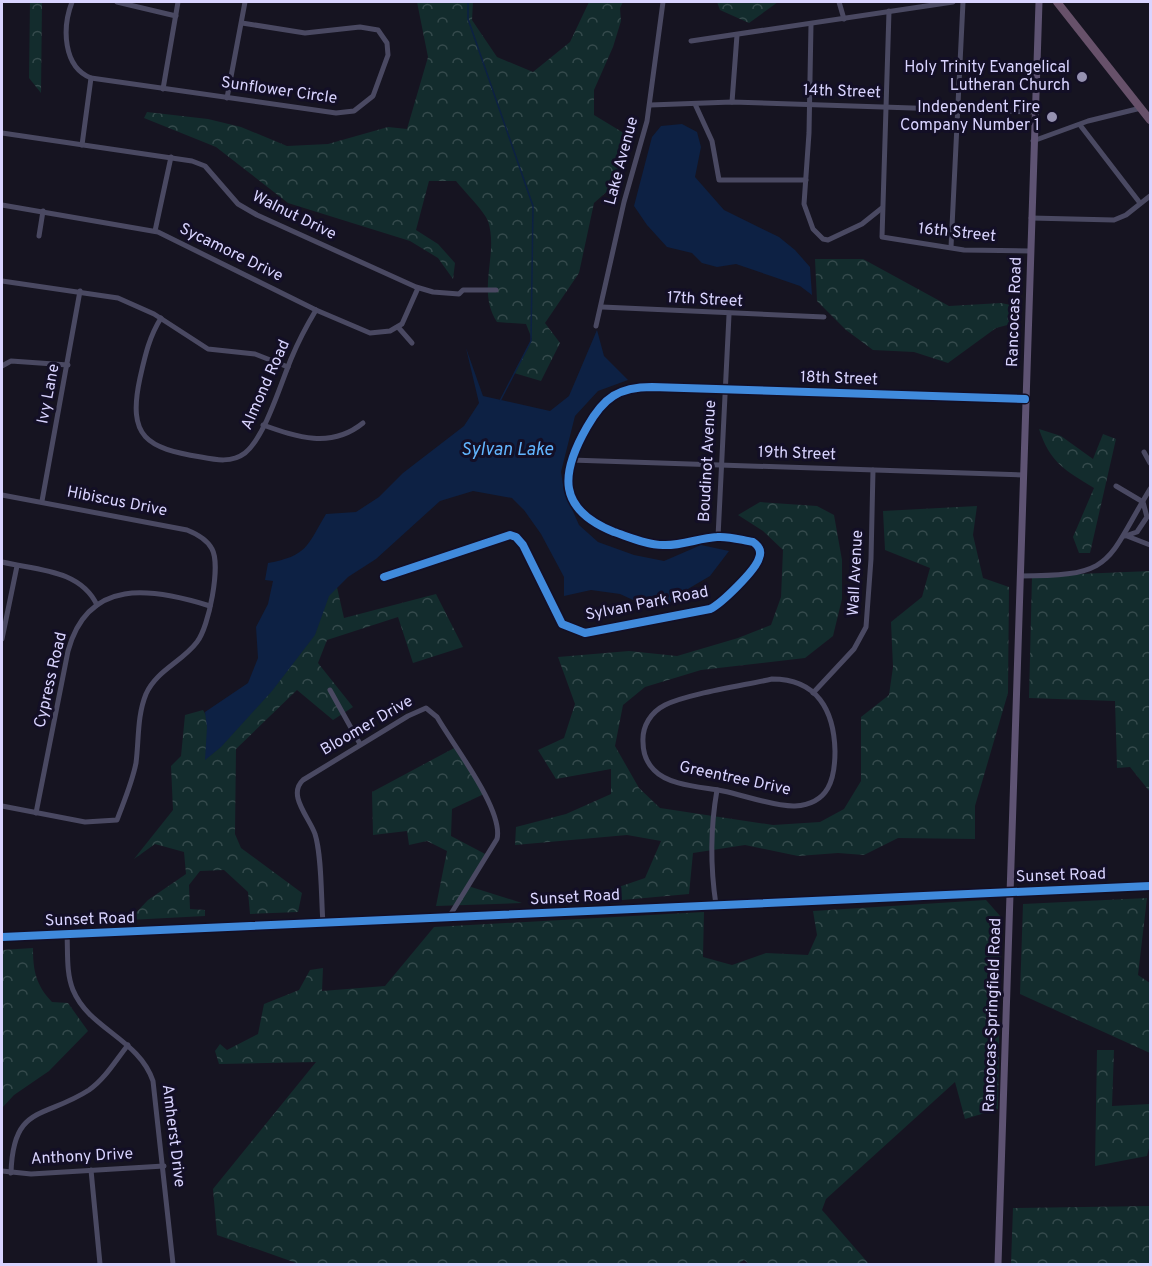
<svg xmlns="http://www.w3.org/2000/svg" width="1152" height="1266" font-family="Overpass,sans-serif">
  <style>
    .forest { fill: url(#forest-crowns) }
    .water { fill: #0d2144 }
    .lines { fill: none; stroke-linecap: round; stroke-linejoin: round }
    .stream { stroke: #0d2144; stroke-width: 1.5 }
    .minor { stroke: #4a4962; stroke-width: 5 }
    .major { stroke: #5e5373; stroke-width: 7 }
    .highway { stroke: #67516a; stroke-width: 8 }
    .cycleway-casing { stroke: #130f26; stroke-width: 11 }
    .cycleway { stroke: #408adc; stroke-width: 8 }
    .poi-dot { fill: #9591b1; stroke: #130f26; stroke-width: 2 }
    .labels { text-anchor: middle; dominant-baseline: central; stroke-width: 6; stroke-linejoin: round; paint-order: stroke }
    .poi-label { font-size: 16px; fill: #d9d4ff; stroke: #130f26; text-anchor: end }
    .street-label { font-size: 16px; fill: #d9d4ff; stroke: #130f26 }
    .water-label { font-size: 18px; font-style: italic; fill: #62b6ff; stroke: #130f26 }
  </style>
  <defs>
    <pattern id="forest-crowns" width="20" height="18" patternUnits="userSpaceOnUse" patternTransform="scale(1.5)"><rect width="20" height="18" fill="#132c2d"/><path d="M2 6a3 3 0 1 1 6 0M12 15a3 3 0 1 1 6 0" fill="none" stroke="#354a4c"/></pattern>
  </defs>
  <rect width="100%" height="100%" fill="#161421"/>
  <g class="forest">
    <polygon points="30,2 42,2 41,93 29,78"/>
    <path d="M417,2H473L472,20L497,57L533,72L570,42L589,2H623L620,8L621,21L613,47L594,90V115L632,138L621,179L594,203L579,273L545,323L560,343L541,381L514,373L532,339L526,324L497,322C476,290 499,255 488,221C484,211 464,191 456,181H429L416,230L438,244L455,263L453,279L438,258L410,241L288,203L216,147L144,118L147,112L208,119L241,127L287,146L328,144L388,127L407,129L428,57Z"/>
    <polygon points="717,2 778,2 749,23 720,10"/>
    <polygon points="815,259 863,259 949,306 1001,303 1020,307 1015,323 996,328 948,363 914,352 873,350 846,330 817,301"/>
    <path d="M1039,429L1061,436L1093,459L1103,434L1116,439L1090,553H1079L1073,537L1094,488C1065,470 1050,463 1039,429Z"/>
    <polygon points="760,502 817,506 834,515 842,560 842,599 833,636 805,658 701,670 645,687 623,705 615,746 639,788 660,808 773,825 820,822 844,809 861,781 861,717 889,695 893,667 891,622 922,597 930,568 885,550 883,511 977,506 973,535 983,578 1009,587 1008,693 975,806 975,839 898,838 864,855 838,853 798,856 745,845 693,853 689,894 589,903 604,892 645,878 661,841 627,835 515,845 516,827 566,814 611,794 611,769 556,779 538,750 564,738 575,704 558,657 629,651 677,656 738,638 771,625 781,597 783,550 763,531 738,515"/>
    <polygon points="1150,571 1150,798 1150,792 1130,767 1117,768 1115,701 1029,698 1032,576"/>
    <polygon points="336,583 344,618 436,594 463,647 413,663 398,617 327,640 318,663 353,707 333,720 297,690 236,749 235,834 241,848 302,893 298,912 250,914 248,892 224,870 200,871 189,885 190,909 205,910 205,916 129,920 148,900 186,874 184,852 155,844 134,859 173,810 171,766 181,756 185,715 203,710 219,738"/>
    <polygon points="456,747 484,794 452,809 451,836 489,856 468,886 522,903 436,906 447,851 427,841 409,845 407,831 373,835 372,792"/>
    <polygon points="1147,898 1138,975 1150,983 1150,1053 1020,994 1023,904"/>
    <polygon points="986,900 1001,917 998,1109 965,1119 955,1082 826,1199 822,1210 869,1264 749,1264 744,1260 738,1264 299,1264 217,1235 213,1189 316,1062 219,1064 215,1051 220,1044 227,1050 258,1034 264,1004 299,990 310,970 323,968 322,991 385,986 434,927 704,912 703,957 732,965 766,953 808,955 817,935 813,911"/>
    <path d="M33,948C33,971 36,985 52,1002L68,1003L88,1031L49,1071L14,1095L2,1108V950Z"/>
    <polygon points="1097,1050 1114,1050 1112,1106 1150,1104 1150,1144 1147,1156 1095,1166"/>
    <polygon points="1150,1206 1150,1264 1011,1264 1013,1208"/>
  </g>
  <g class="water">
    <polygon points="682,124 697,132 701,147 695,177 724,210 779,237 795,250 810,267 812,295 800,286 771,276 736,264 717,267 702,263 692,253 667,247 647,225 634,206 652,137 661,126"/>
    <path d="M597,330L604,356L628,380L598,391L575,416L561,472L564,491L579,525L598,542L634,555L664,561L701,545L729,551L710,576L676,596L669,605H644L620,594L591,590L564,596V577L541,534L524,510L512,498L473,491L440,501L376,559L348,577L329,596L315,635L272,691L221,747L205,760L207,727L205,712L248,683L258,658L256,627L268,604L273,581L265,580L268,563C307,556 307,546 326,514L356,512L379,497L403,473L464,426L479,403L466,348L483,396L550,411L569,396Z"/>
  </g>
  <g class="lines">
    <polyline class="stream" points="468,2 468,19 533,206 531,341 500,401"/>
    <g class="minor">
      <path d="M72,2C62,28 63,67 91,78L336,113L354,111L373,96L388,55L387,43L378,30L360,27L305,33L242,23"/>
      <polyline points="117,2 176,16"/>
      <polyline points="839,2 844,19"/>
      <polyline points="889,11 882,237 964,250 1030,251"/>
      <polyline points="811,24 809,133 804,204 813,229 823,239 828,240 862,224 882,208"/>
      <polyline points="691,41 953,2"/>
      <polyline points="163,89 178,2"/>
      <polyline points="227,98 245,2"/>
      <polyline points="732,102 737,35"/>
      <polyline points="695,104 712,141 719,180 806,180"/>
      <polyline points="650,105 732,102 1034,112"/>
      <polyline points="1080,125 1140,203"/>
      <polyline points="2,133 192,161 205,166 238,204 257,215 416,287 433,292 459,294 463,290 496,290"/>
      <polyline points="1033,141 1088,121 1141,108"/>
      <polyline points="82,145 91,78"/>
      <polyline points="2,205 158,232 316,310 370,333 390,331 402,324 418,288"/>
      <polyline points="1031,218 1114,220 1126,215 1150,196"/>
      <polyline points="155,231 171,157"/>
      <polyline points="39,236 43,211"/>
      <polyline points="951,247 963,2"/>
      <polyline points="2,281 118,298 154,314 208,349 255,354 288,367"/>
      <polyline points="602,307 824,317"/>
      <path d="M161,318C149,337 145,356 140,378C127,438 147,448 201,457C216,460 232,463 245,453C265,437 281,383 291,359C298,342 307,325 316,310"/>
      <polyline points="596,326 624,202 647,121 663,2"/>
      <polyline points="398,327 412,343"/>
      <polyline points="2,366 11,361 68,365"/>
      <path d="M263,425C297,437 331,449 363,423"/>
      <polyline points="1144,452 1150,463"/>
      <polyline points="571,460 1023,475"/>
      <polyline points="1116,486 1143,502 1147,517 1137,532 1125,536"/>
      <path d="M2,495L187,530C197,534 207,539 212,549C221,565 209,627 197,642C182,662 157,670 146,694C137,716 139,740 136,763C132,783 124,801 117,820L85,822L2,806"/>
      <polyline points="42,501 80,291"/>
      <polyline points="1127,536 1150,545"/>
      <polyline points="718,537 729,315"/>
      <path d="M2,562C36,570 80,569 97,605"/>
      <path d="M1020,576C1116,576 1105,563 1150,489"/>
      <path d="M384,577L510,535L516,537L523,545L562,624L585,633L710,609C721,604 756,570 759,558C762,551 759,546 753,542C741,540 729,536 717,537C699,538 681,546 663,545C647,545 629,537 614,532C557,509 560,474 587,427C604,397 619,387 652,387L1025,399"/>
      <polyline points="2,639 17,566"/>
      <path d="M772,679C817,679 834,710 835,751C835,779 829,804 795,806C776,807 743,795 723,791C703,787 669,786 654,770C646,762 643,753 643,742C642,726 651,712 665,705C686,694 746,685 772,679Z"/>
      <polyline points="330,690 360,744"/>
      <polyline points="813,693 854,649 866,627 871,559 873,470"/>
      <path d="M36,813L68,651C88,577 152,588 210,606"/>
      <path d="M716,905C710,865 710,830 717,790"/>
      <path d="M323,923C321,899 322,856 315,834C309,817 287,795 303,780L408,716L426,708L437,717C453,745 504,810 497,839L449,917"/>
      <path d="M67,934C68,952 66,973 73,990C89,1029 139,1039 153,1081L173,1264"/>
      <polyline points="2,937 1150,886"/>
      <polyline points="91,1170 100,1264"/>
      <polyline points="2,1171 31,1174 164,1166"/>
      <path d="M11,1173C13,1104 44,1119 89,1090C105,1079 116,1060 128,1045"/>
    </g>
    <polyline class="major" points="998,1264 1039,2"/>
    <polyline class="highway" points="1057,2 1150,120"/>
    <defs>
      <g id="cycleway">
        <path d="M384,577L510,535L516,537L523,545L562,624L585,633L710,609C721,604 756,570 759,558C762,551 759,546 753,542C741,540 729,536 717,537C699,538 681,546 663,545C647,545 629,537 614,532C557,509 560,474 587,427C604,397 619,387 652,387L1025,399"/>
        <polyline points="2,937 1150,886"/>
      </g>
    </defs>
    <use href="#cycleway" class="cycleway-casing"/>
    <use href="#cycleway" class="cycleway"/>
  </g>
  <g class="poi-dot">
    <circle cx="1082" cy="77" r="6"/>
    <circle cx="1052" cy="117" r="6"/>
  </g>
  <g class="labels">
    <g class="poi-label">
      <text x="1070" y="68">Holy Trinity Evangelical<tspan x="1070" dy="18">Lutheran Church</tspan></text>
      <text x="1040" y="108">Independent Fire<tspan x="1040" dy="18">Company Number 1</tspan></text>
    </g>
    <g class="street-label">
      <text transform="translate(279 91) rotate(8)">Sunflower Circle</text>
      <text transform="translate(842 92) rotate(2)">14th Street</text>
      <text transform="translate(622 161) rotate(-75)">Lake Avenue</text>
      <text transform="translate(294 216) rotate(26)">Walnut Drive</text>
      <text transform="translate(957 233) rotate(6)">16th Street</text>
      <text transform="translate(231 253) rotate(26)">Sycamore Drive</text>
      <text transform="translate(705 300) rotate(3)">17th Street</text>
      <text transform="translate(1015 312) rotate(-88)">Rancocas Road</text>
      <text transform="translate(839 379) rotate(2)">18th Street</text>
      <text transform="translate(266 385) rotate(-66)">Almond Road</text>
      <text transform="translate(49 394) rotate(-79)">Ivy Lane</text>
      <text transform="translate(797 454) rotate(2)">19th Street</text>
      <text transform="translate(708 461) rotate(-87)">Boudinot Avenue</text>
      <text transform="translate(117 502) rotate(11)">Hibiscus Drive</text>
      <text transform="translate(856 573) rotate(-87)">Wall Avenue</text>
      <text transform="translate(647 604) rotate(-11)">Sylvan Park Road</text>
      <text transform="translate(51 680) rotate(-77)">Cypress Road</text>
      <text transform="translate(367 726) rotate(-30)">Bloomer Drive</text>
      <text transform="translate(735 779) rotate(12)">Greentree Drive</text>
      <text transform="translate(1061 876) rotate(-2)">Sunset Road</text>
      <text transform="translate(575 898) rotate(-3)">Sunset Road</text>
      <text transform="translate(90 920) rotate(-2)">Sunset Road</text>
      <text transform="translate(993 1015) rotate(-88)">Rancocas-Springfield Road</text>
      <text transform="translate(173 1136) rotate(83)">Amherst Drive</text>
      <text transform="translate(82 1157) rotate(-3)">Anthony Drive</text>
    </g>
    <g class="water-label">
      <text x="507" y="450">Sylvan Lake</text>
    </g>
  </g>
  <rect width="1152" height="1266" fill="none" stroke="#d9d4ff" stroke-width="6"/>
</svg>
